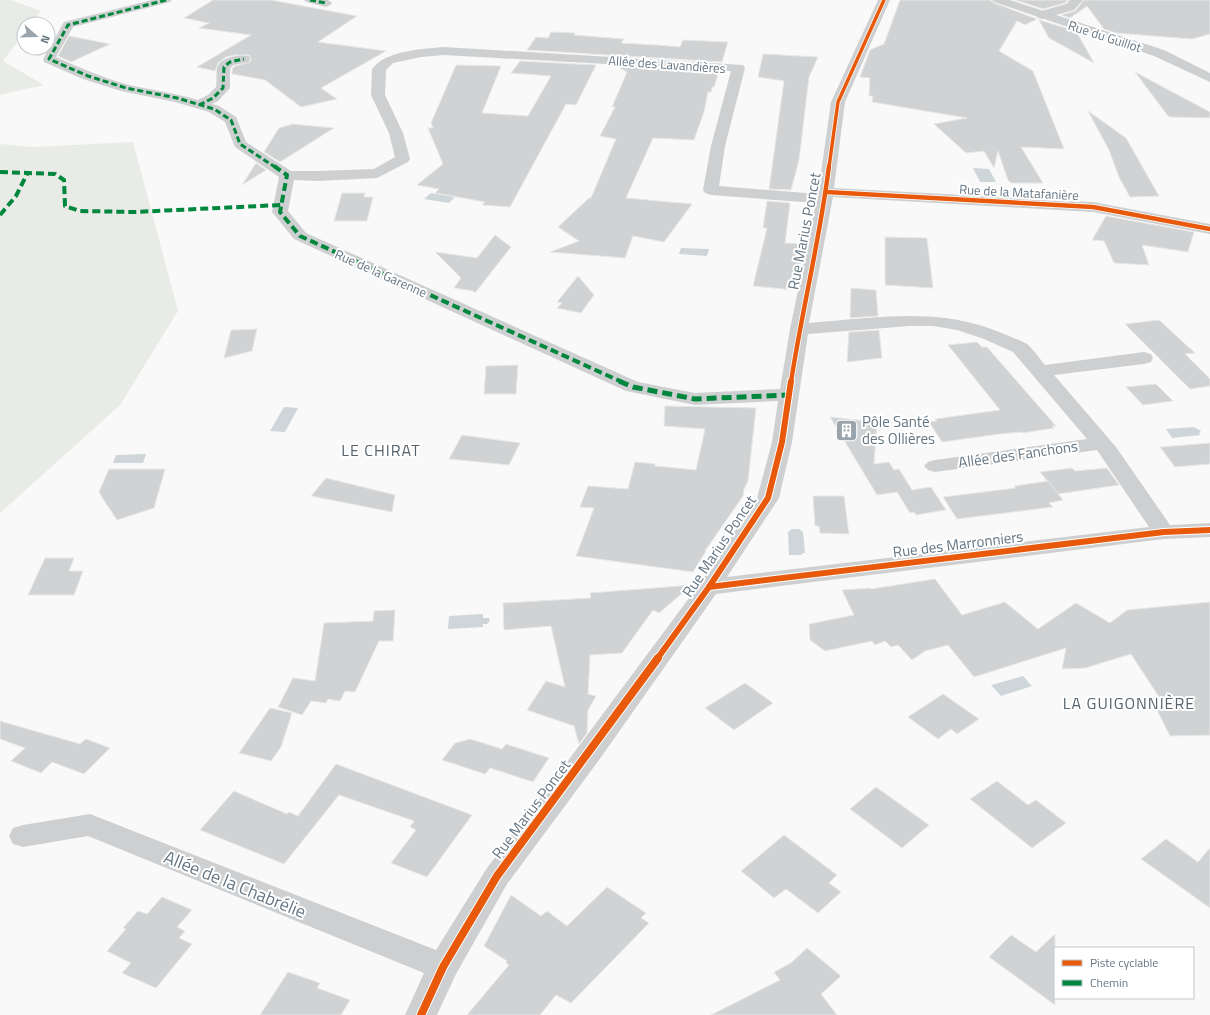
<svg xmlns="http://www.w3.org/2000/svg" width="1210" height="1015" font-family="'Titillium Web',sans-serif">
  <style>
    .green { fill: #e8ebe6 }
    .water { fill: #ced6d9 }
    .building { fill: #d0d2d3; stroke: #e8e8e8 }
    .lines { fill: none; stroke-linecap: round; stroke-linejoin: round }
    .minor { fill: #cecfd0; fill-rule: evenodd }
    .tertiary { fill: #cecfd0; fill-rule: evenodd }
    .quiet-far2 { stroke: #00873e; stroke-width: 3; stroke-dasharray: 6 3; stroke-linecap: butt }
    .quiet-far1 { stroke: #00873e; stroke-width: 4; stroke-dasharray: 8 4; stroke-linecap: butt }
    .quiet { stroke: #00873e; stroke-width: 5; stroke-dasharray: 10 5; stroke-linecap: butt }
    .cycleway-far3-casing { stroke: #fff; stroke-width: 5 }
    .cycleway-far2-casing { stroke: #fff; stroke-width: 6 }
    .cycleway-far1-casing { stroke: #fff; stroke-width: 8 }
    .cycleway-casing { stroke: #fff; stroke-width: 10 }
    .cycleway-far3 { stroke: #e8590c; stroke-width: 3.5 }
    .cycleway-far2 { stroke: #e8590c; stroke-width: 4.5 }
    .cycleway-far1 { stroke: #e8590c; stroke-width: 6 }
    .cycleway { stroke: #e8590c; stroke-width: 8 }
    .labels { text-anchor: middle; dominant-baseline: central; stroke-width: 4; stroke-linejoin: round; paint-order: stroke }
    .far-street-label { font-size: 13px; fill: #657683; stroke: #fff }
    .street-label { font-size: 15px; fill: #657683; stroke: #fff }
    .poi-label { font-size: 15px; fill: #657683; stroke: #fff; text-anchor: start }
    .neighbourhood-label { font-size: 16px; letter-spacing: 1px; fill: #57646e; stroke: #fff }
    .near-street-label { font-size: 18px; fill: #657683; stroke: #fff }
  </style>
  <rect width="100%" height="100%" fill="#f9f9f9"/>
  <g class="green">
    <polygon points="0,0 11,0 41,11 31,24 24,24 24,33 3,61 44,85 0,95"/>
    <polygon points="133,142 178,311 120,405 0,513 0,144 33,147"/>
  </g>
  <g class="water">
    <polygon points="973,168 989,169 996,182 980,182"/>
    <polygon points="431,193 455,197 449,203 424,199"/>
    <polygon points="681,248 709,249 707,256 679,254"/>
    <polygon points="284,407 298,408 285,432 270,431"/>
    <polygon points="1194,427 1201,431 1199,433 1201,435 1172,438 1166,429"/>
    <polygon points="146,454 143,463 113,463 116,455"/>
    <polygon points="792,529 799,529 803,532 805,553 803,553 801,555 789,555 788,532"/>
    <polygon points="483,614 483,618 489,618 490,621 487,624 483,624 483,627 448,629 449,616"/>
    <polygon points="1023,676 1032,686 1001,696 991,685"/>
  </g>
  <g class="building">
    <polygon points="213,0 271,0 357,16 318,42 386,51 321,88 337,99 301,107 265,80 232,74 232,69 235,66 250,62 251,59 249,55 235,55 226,57 218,63 215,71 197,67 251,35 199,28 209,23 184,18"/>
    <polygon points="900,0 990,0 994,3 1037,19 1025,25 1017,21 999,51 1033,71 1064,149 1021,147 1043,183 1011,183 1008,180 998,151 994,168 984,151 966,153 934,124 967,118 872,102 873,96 869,96 870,78 860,77 870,50 884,44"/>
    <polygon points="1015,0 1068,0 1065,3 1043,9"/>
    <polygon points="1084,0 1210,0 1210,34 1192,39 1116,33 1104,29 1087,6 1070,18 1061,15 1075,11"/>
    <polygon points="1039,20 1076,31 1094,63 1049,38"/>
    <polygon points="551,32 575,33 574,35 624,39 621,43 657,45 680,47 683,40 728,42 722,62 527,50 536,37 548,38"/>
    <polygon points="69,36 110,44 71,62 58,56"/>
    <polygon points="763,54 818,57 809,77 799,160 791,190 769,189 784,81 758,77"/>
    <polygon points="520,61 596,65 576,105 566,104 510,207 482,205 485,202 435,193 439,189 417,185 443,164 428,128 433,128 431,123 456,65 501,66 482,113 528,116 551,76 511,73"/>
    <polygon points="616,66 719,72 714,87 712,87 711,92 708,92 704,112 694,140 653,138 626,198 692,204 664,242 633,236 625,258 550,252 579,241 558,227 589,198 591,198 616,139 600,136 615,107 612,107 627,72"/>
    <polygon points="1135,72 1210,112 1210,118 1170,117 1168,116"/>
    <polygon points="1088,111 1126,138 1159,196 1130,197 1119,177 1109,150"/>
    <polygon points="293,124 334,128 280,162 264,152 279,128"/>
    <polygon points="256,163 266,170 242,185"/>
    <polygon points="342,193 365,193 364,197 373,197 367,221 334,221"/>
    <polygon points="767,201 790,203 785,243 806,244 794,290 753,286 767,228 763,228"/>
    <polygon points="1106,216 1194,232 1188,252 1142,245 1149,265 1114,263 1104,241 1092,240"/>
    <polygon points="495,235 511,247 475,293 473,291 454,288 461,278 435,252 477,258"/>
    <polygon points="885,237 927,238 933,288 885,285"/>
    <polygon points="578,276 594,295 581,313 557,308 562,303 557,302"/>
    <polygon points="851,288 876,290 878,316 850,318"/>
    <polygon points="1159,320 1195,353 1185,354 1210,379 1210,386 1190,389 1125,324"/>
    <polygon points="257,329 252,351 224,358 231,330"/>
    <polygon points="879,330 882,358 847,362 849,332"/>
    <polygon points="977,342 982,347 987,347 1056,426 1052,426 1054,428 1023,433 1022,432 1000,434 942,442 929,422 937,421 935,419 1000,410 948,345"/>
    <polygon points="518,365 516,394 484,394 486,366"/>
    <polygon points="1156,384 1173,401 1143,405 1126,387"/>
    <polygon points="665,406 756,408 748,481 744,489 743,496 705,551 706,551 693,572 576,556 594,508 580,507 588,486 628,489 635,462 655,464 655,466 696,470 705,429 664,426"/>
    <polygon points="830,417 877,422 874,464 889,462 894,470 899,469 912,490 931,487 946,510 916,515 914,512 910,513 897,492 877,495"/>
    <polygon points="462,435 520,443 509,465 449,459"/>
    <polygon points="1210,443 1210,464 1175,467 1160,447"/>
    <polygon points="1072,468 1075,471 1107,468 1119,485 1058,494 1040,472"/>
    <polygon points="109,469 165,469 154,508 117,520 103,499 99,492"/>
    <polygon points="326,478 395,495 392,512 311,496"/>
    <polygon points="1048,481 1063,500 1049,503 1053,507 957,519 943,497 1016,488 1014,486"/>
    <polygon points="813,496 844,496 849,534 820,533 819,526 815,526"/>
    <polygon points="45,558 74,558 69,571 83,571 74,595 28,595"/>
    <polygon points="935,579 962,615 1005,602 1038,629 1076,603 1110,623 1127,610 1210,602 1210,735 1170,736 1152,700 1161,700 1131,654 1085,668 1062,669 1066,648 974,677 948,645 925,651 912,660 898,645 891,647 885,641 875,645 872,641 825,651 810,640 809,624 854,615 842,590 870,588 871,589"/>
    <polygon points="692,585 659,613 653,610 622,653 590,655 588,694 596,696 588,710 587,733 579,744 574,726 527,710 546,681 565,687 551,626 504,630 503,603 591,598 590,593"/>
    <polygon points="395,610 393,641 379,641 355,692 345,691 340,701 328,699 326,703 311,701 302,715 278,707 293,678 315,681 324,623 373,621 374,611"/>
    <polygon points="745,683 773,703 734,730 705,708"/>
    <polygon points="943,694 979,719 957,734 951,729 938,739 908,717"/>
    <polygon points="270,708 292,713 281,747 271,761 239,753"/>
    <polygon points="0,721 80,744 86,739 110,748 84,774 52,762 41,773 11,761 25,748 0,739"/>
    <polygon points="470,739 502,749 506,744 549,758 533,782 490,768 485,774 442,760 455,743"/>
    <polygon points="336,764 472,815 427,877 391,863 416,830 410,827 414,821 339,795 284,864 200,830 234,791 287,814 289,812 298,816"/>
    <polygon points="997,781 1028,805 1036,800 1066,823 1032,848 970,799"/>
    <polygon points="876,787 929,825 902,848 850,809"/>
    <polygon points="784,835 837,875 829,883 841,892 818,913 786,889 774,898 741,871"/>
    <polygon points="1166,839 1198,862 1210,848 1210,908 1141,859"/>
    <polygon points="607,887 646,913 641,918 649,923 571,1003 556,995 540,1015 467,1015 509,965 506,963 507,961 484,946 511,895 541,916 547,911 567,926"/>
    <polygon points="162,897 192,910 177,927 185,931 179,938 192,944 156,988 122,973 131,963 107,951 126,929 123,928 138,911 147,914"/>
    <polygon points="1055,934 1055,1005 989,957 1011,935 1036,952"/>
    <polygon points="807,948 841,976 821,994 837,1015 711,1015 780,980 774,972 791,963"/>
    <polygon points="288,972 320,983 317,988 350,1000 341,1015 260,1015"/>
  </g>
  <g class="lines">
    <g class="minor">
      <path d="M152,0H172L170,2L73,27L56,57C80,68 104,78 129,85C152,90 175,93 198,100L208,95L216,87C217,81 216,73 217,68C220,57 240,54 249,56L250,59L249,62L234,65L230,68V88L218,101L212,104L219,106L236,117L246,142L291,171H318L374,169L395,157L389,133L371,95L372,69C386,50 423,49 444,47L743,65L745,68L725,146L719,186L818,194L831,102L878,0H890L845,102L834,188L1093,202L1210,224V234L1093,212L833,197L809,323C877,318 940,306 1004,334C1011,337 1020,340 1027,344C1033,349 1039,358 1045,365L1144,352L1151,354L1153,358L1151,362L1144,364L1054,375L1116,447L1170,525L1210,523V537L1164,539L716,594L599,760L507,884L456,974L437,1015H405L424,973L88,836L23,847L13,844L9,836L13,828L23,825L90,814L436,950L487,868L579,746L701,582L757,498L772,442L778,401L695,405L626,391L294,239L272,212L279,177L235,147L225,122L209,112L175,102L121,91L83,79L44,62L43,59L64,22ZM444,55L731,71L711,146L703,190L705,193L711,195L816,203L790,329L780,389L695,393L638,382L306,233L288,211L294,180L318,181L377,178L408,162L410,159L403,133L385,95L386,70L393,63L421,57ZM910,326H933L957,330L984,339L1013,352L1087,439L935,460L928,462L924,466L928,470L935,472L1097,450L1149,527L727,577L779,498L792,442L808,334Z"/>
      <polygon points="304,0 328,0 332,3 330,5 326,7 306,2"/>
      <polygon points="1070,0 1083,0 1074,10 1042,19 1038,18 1036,15 1038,12 1066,4"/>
    </g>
    <polygon class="tertiary" points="992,0 1010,0 1164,50 1210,73 1210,82 1154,56 994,2"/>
    <g class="quiet-far2">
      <polyline points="166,0 68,25 49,59 88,76 126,88 177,98 214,109 231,120 240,144 275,167"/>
      <polyline points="310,0 326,3"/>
      <polyline points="199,105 213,98 223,88 224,67 230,62 244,59"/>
    </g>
    <g class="quiet-far1">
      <polyline points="274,166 287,175 280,212 300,236 622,382"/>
      <polyline points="0,172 55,174 64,180 65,206 80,211 135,212 281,205"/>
      <polyline points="0,215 16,196 28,172"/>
    </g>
    <polyline class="quiet" points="619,381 633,387 695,399 789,395"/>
    <defs>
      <polyline id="cycleway-far3" points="829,167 838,102 884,0"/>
      <g id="cycleway-far2">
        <polyline points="826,192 1093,207 1210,229"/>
        <path d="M791,382C802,310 820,239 829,166"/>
      </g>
      <g id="cycleway-far1">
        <polyline points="709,587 1164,532 1210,530"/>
        <polyline points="657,659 709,587 768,498 782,442 791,381"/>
      </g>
      <polyline id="cycleway" points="421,1015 443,967 497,876 658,658"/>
    </defs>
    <use href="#cycleway-far3" class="cycleway-far3-casing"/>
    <use href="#cycleway-far2" class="cycleway-far2-casing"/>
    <use href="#cycleway-far1" class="cycleway-far1-casing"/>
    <use href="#cycleway" class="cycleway-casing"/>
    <use href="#cycleway-far3" class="cycleway-far3"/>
    <use href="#cycleway-far2" class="cycleway-far2"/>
    <use href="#cycleway-far1" class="cycleway-far1"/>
    <use href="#cycleway" class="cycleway"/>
  </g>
  <defs>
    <symbol id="building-square" viewBox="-11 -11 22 22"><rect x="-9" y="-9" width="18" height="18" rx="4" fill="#99a4ac" stroke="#fff"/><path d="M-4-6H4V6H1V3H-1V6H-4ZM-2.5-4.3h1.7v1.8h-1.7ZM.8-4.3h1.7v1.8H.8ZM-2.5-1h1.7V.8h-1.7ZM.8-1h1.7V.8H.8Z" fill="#fff"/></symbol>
  </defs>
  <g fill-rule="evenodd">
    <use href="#building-square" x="834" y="418" width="25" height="25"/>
  </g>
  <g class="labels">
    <g class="far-street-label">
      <text transform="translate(1105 36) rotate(18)">Rue du Guillot</text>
      <text transform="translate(667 64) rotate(4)">Allée des Lavandières</text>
      <text transform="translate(1019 192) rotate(3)">Rue de la Matafanière</text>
      <text transform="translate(381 273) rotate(24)">Rue de la Garenne</text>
    </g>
    <g class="street-label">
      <text transform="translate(804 231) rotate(-79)">Rue Marius Poncet</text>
      <text transform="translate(1018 454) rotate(-8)">Allée des Fanchons</text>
      <text transform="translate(958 544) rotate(-7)">Rue des Marronniers</text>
      <text transform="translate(719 546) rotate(-56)">Rue Marius Poncet</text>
      <text transform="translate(531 809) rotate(-53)">Rue Marius Poncet</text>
    </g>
    <g class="poi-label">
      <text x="862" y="421">Pôle Santé<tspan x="862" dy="17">des Ollières</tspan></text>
    </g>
    <g class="neighbourhood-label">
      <text x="381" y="450">LE CHIRAT</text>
      <text x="1129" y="703">LA GUIGONNIÈRE</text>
    </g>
    <g class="near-street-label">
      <text transform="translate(235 884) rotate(22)">Allée de la Chabrélie</text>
    </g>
  </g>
  <rect x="1054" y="947" width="140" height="52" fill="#ffffff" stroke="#c1c8cd"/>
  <rect x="1062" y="960" width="20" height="6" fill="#e8590c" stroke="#c1c8cd"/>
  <text x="1090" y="967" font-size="12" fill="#657683">Piste cyclable</text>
  <rect x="1062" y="980" width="20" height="6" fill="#00873e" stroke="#c1c8cd"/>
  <text x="1090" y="987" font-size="12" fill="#657683">Chemin</text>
  <g transform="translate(36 36) rotate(110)"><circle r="19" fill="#ffffff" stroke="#c1c8cd"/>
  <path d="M0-3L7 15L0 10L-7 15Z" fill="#99a4ac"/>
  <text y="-6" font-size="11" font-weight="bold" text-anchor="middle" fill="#657683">N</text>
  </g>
</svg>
